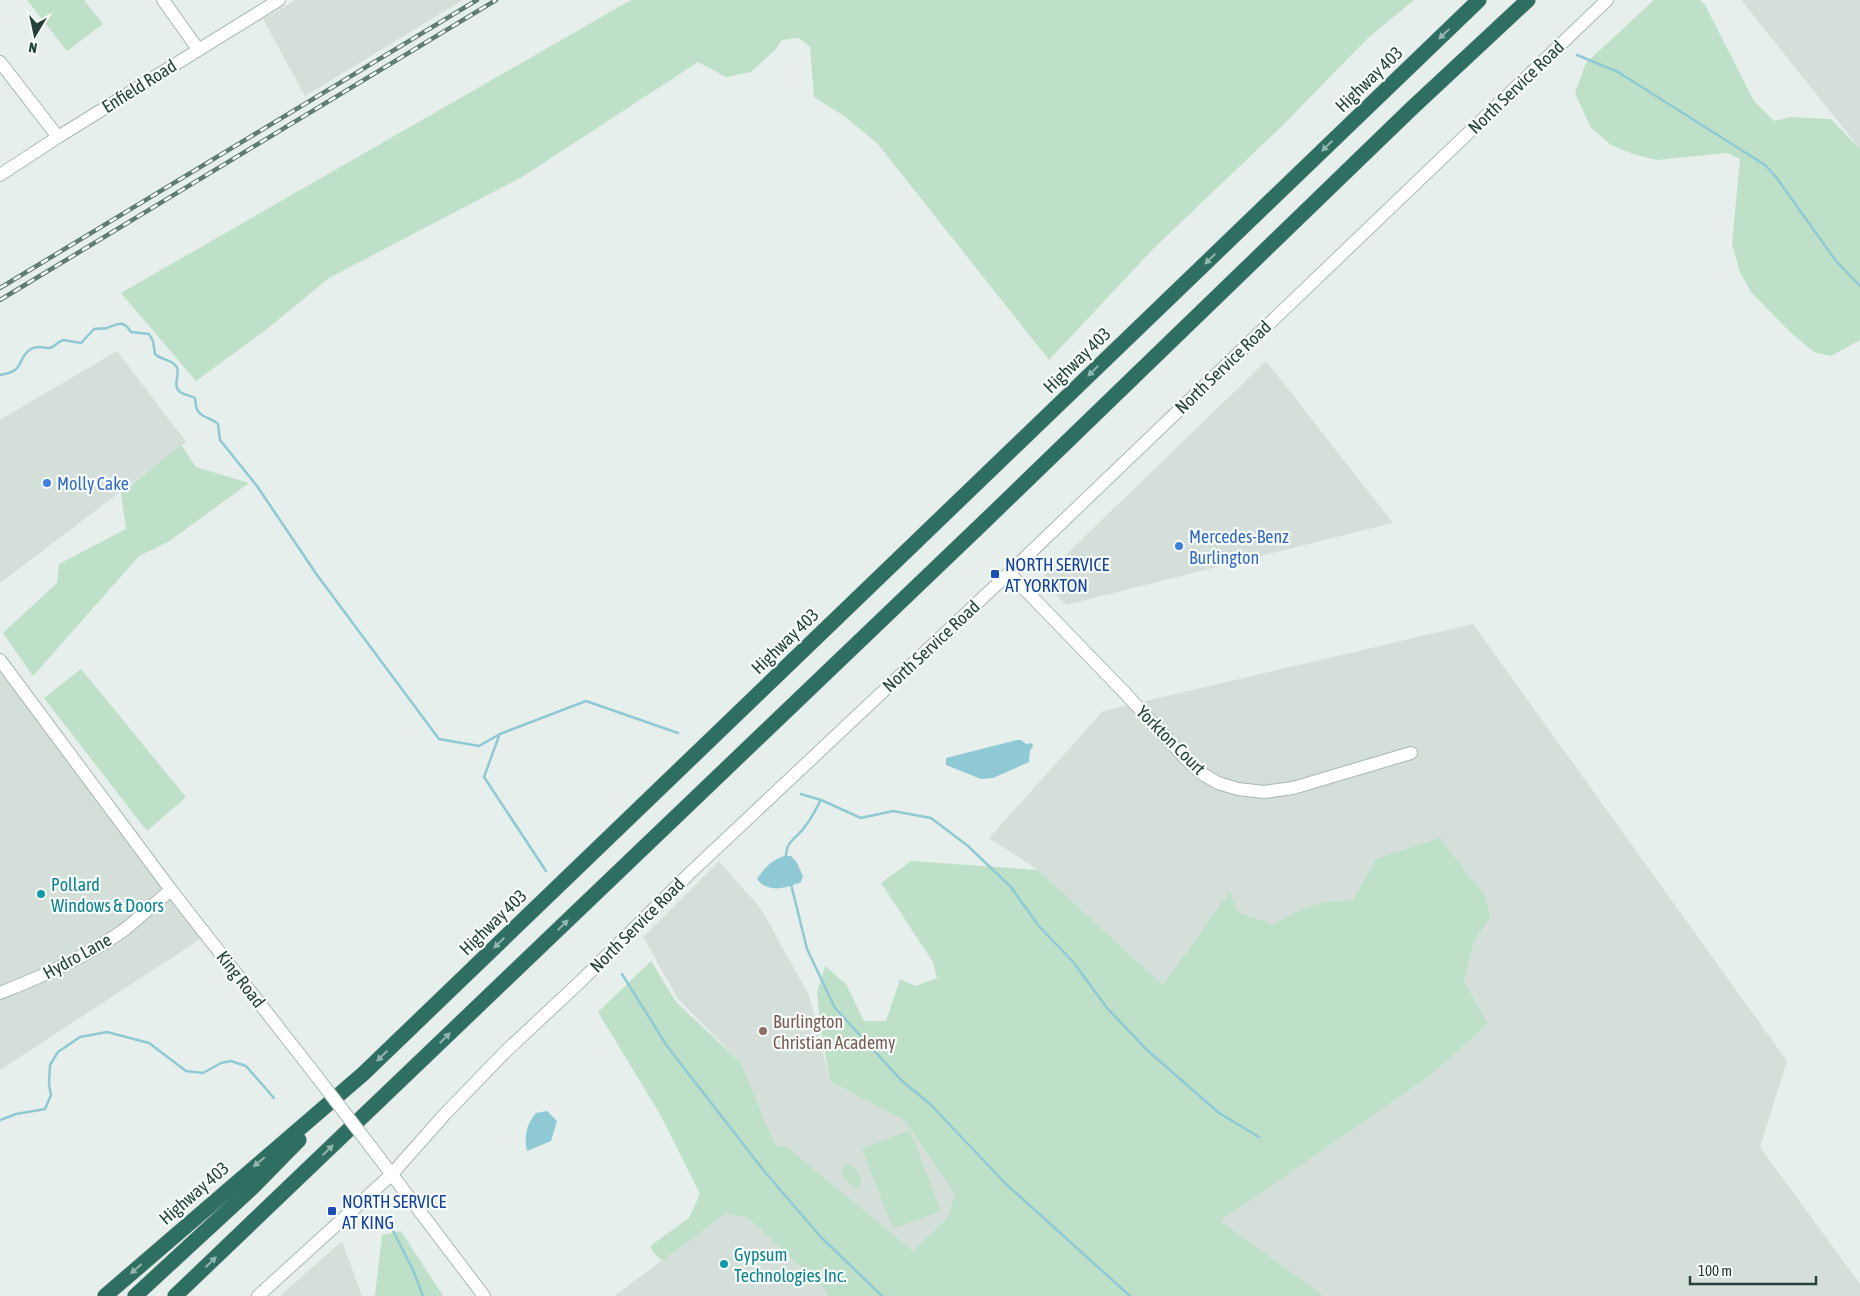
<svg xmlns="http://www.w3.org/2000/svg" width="1860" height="1296" font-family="'Asap Condensed',sans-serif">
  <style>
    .built { fill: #d4dfda }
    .green { fill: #bfe0c8 }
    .water { fill: #8ec9d4 }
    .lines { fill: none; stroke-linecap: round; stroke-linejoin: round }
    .stream { stroke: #8ec9d4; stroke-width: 2.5 }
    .minor-casing { stroke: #a8b8b2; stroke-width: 14 }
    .highway-casing { stroke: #c2cac8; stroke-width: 16 }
    .minor { stroke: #fff; stroke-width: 12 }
    .highway { stroke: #2f6f62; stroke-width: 15 }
    .rail-casing { stroke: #5f7d75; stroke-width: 4.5 }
    .rail { stroke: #f7fbf9; stroke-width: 2.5; stroke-dasharray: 8; stroke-linecap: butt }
    .minor-bridge-casing { stroke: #a8b8b2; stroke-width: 14; stroke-linecap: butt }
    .minor-bridge { stroke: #fff; stroke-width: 12 }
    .oneway { fill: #93b5ae }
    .shop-dot { fill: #3f7fe0; stroke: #f7fbf9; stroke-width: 2 }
    .transit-dot { fill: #1a4fb4; stroke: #f7fbf9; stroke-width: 2 }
    .culture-dot { fill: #0f9aa8; stroke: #f7fbf9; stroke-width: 2 }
    .education-dot { fill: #8d6e63; stroke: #f7fbf9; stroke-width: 2 }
    .labels { text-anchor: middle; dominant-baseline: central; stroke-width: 4.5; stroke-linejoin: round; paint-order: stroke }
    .street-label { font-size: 18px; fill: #24423a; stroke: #f7fbf9 }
    .shop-label { font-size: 18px; fill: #366cbe; stroke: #f7fbf9; text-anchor: start }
    .transit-label { font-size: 18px; fill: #164399; stroke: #f7fbf9; text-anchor: start }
    .culture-label { font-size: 18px; fill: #0d838f; stroke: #f7fbf9; text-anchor: start }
    .education-label { font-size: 18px; fill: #785e54; stroke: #f7fbf9; text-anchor: start }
  </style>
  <rect width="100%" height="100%" fill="#e6efeb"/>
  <g class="built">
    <polygon points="296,0 463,0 305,96 263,19"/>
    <polygon points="1741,0 1860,0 1860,149"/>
    <polygon points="117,351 186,442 0,583 0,420"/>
    <polygon points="1266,361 1393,523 1066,605 1041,579"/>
    <polygon points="1473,624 1787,1061 1760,1147 1860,1284 1860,1296 1324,1296 1219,1221 1431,1075 1488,1024 1464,981 1474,942 1490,917 1485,894 1472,880 1376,859 1354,900 1323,902 1302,909 1273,924 1237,912 1230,891 1163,985 1038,870 989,838 1103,711"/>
    <polygon points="0,664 202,938 0,1070"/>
    <polygon points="719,861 761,909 809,995 830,1081 904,1120 955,1194 946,1219 913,1251 787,1148 775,1145 741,1063 678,999 643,937"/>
    <polygon points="725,1214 748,1218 823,1287 828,1296 614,1296"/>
    <polygon points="342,1241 362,1296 280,1296"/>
  </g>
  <g class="green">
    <polygon points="27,0 84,0 103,24 67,51"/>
    <polygon points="631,0 1414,0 1368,38 1283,125 1153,249 1049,360 877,143 844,116 814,97 810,47 799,38 782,40 775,50 751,72 726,77 698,62 522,177 329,278 267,329 196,381 121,293"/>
    <polygon points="1654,0 1700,0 1705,5 1754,101 1774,121 1791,117 1831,119 1860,149 1860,340 1831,356 1814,352 1790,332 1751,292 1740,272 1732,244 1740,159 1727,153 1657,160 1633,154 1611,145 1591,128 1575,93 1586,63"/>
    <polygon points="181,445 196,467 249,483 168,542 139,556 33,676 3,633 57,583 59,564 126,529 121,493"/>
    <polygon points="81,669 186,797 147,831 44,698"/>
    <polygon points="1440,838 1472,880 1485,894 1490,917 1474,942 1464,981 1488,1024 1431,1075 1220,1221 1324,1296 828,1296 823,1287 748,1218 725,1214 662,1261 654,1253 650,1246 689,1218 700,1194 661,1116 598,1012 651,961 676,1002 741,1063 775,1145 787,1147 913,1251 946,1219 955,1194 904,1120 830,1081 820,1024 817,992 825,966 846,984 864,1021 886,1021 900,979 916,986 937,978 933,962 881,883 911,861 1038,870 1163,985 1230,891 1237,912 1273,924 1302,909 1323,902 1353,900 1376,859"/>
    <polygon points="910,1130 941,1211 893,1229 862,1149"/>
    <polygon points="848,1164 855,1168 862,1181 858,1187 853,1187 843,1177 842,1170"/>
    <polygon points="401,1231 443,1296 375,1296 382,1235"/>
  </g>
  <g class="water">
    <polygon points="1017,740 1021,740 1026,744 1032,743 1033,747 1030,750 1029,762 993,778 981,779 946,765 946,758"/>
    <path d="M784,856H791L797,863L803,876L801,882C786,888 768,894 757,879C764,868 771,861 784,856Z"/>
    <path d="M547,1111L557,1121L551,1141L527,1151C524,1136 526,1125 536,1113Z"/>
  </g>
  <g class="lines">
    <g class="stream">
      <polyline points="1577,55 1618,72 1765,165 1776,177 1836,261 1860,286"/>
      <path d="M0,375C27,371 15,359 31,349C38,345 43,348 50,348C54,347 59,341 63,340L81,343L94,329C98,328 103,329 107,328C118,324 123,319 131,332L149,334L153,341L155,354C161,360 171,359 176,366C182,374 171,384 180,392C184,395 190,395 195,398C196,402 195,407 198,411C202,418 212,418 218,424L220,440L257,486L317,575L439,739L479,746L500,734L586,701L678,733"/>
      <polyline points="499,736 484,777 546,871"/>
      <polyline points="801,794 821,800 861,818 893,811 931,818 968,846 1011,887 1038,925 1074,963 1107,1008 1147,1050 1219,1113 1259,1137"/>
      <path d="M786,859C785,840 797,839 806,825C812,818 816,808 821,800"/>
      <polyline points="791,884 807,949 835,1008 901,1080 930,1104 1006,1184 1130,1296"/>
      <polyline points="622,974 667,1046 764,1171 820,1236 882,1296"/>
      <polyline points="0,1120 16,1114 45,1109 51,1095 49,1084 50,1065 58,1052 80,1037 107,1032 149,1043 186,1071 203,1073 221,1063 231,1061 246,1066 274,1098"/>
      <polyline points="390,1225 413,1270 423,1296"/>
    </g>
    <defs>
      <g id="minor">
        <polyline points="163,0 198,49"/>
        <polyline points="0,62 58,137"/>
        <polyline points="0,175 58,137 279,0"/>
        <polyline points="1009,573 1124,692 1186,759 1201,773 1218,783 1238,789 1264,792 1293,788 1411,753"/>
        <polyline points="0,660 171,890 314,1073"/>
        <path d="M0,993C43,976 86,957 124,930C140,917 155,903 171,890"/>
        <polyline points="371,1147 484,1296"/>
        <polyline points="258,1296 391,1175 445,1114 505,1052 581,981 690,873 1009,573 1607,0"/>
      </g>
      <g id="highway">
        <polyline points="105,1296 363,1074 1479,0"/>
        <polyline points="135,1296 253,1187 299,1140"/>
        <polyline points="175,1296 985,521 1411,109 1528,0"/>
      </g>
    </defs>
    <use href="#minor" class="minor-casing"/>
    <use href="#highway" class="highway-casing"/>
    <use href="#minor" class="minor"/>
    <use href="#highway" class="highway"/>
    <defs>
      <g id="rail">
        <polyline points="0,288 477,0"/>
        <polyline points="0,300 496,0"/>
      </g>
    </defs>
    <use href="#rail" class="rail-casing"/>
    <use href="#rail" class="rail"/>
    <defs>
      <polyline id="minor-bridge" points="314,1073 371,1147"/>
    </defs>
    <use href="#minor-bridge" class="minor-bridge-casing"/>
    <use href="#minor-bridge" class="minor-bridge"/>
  </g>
  <defs><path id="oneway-solid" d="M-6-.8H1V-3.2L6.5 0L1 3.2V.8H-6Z" transform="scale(1.25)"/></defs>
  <g class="oneway">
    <use href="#oneway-solid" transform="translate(1444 34) rotate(137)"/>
    <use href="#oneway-solid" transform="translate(1327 146) rotate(136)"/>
    <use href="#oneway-solid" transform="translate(1210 259) rotate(136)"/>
    <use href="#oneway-solid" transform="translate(1093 371) rotate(136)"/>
    <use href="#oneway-solid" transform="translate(563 925) rotate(-44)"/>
    <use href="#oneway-solid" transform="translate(499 943) rotate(136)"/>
    <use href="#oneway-solid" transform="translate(445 1038) rotate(-44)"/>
    <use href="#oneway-solid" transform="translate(382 1056) rotate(136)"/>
    <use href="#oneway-solid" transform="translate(328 1150) rotate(-44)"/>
    <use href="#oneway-solid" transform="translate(259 1162) rotate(140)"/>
    <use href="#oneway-solid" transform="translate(211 1262) rotate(-44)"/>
    <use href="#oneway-solid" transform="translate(136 1269) rotate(139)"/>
  </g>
  <g class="shop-dot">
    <circle cx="47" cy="483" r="5"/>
    <circle cx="1179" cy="546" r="5"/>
  </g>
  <g class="transit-dot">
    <rect x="990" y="569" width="10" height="10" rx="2.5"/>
    <rect x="327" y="1206" width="10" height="10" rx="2.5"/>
  </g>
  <g class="culture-dot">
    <circle cx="41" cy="894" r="5"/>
    <circle cx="724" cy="1264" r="5"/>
  </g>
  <circle class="education-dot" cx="763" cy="1031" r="5"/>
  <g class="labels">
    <g class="street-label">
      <text transform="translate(1369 79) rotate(-44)">Highway 403</text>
      <text transform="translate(139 86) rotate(-32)">Enfield Road</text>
      <text transform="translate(1516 87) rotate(-44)">North Service Road</text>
      <text transform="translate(1077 360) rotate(-44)">Highway 403</text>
      <text transform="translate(1223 367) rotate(-44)">North Service Road</text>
      <text transform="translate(785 641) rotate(-44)">Highway 403</text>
      <text transform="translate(931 646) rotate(-43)">North Service Road</text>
      <text transform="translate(1171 740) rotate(45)">Yorkton Court</text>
      <text transform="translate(493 922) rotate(-44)">Highway 403</text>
      <text transform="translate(637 925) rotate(-45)">North Service Road</text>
      <text transform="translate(77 956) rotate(-29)">Hydro Lane</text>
      <text transform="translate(241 979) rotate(52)">King Road</text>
      <text transform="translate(194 1193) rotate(-41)">Highway 403</text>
    </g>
    <g class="shop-label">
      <text x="57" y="483">Molly Cake</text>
      <text x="1189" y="536">Mercedes-Benz<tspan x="1189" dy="21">Burlington</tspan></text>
    </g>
    <g class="transit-label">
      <text x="1005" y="564">NORTH SERVICE<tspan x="1005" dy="21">AT YORKTON</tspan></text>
      <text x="342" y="1201">NORTH SERVICE<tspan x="342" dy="21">AT KING</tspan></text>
    </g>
    <g class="culture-label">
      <text x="51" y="884">Pollard<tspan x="51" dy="21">Windows &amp; Doors</tspan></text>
      <text x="734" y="1254">Gypsum<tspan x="734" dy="21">Technologies Inc.</tspan></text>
    </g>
    <g class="education-label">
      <text x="773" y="1021">Burlington<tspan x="773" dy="21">Christian Academy</tspan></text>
    </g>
  </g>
  <g transform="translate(35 35) rotate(189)" stroke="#f7fbf9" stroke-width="4" paint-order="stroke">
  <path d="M0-4L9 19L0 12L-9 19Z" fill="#24423a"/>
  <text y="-8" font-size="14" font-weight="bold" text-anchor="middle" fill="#24423a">N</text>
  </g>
  <path d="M1690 1276v8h126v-8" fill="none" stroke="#24423a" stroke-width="2.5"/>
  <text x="1698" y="1276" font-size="15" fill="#24423a" stroke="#f7fbf9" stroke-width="4" paint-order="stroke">100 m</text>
</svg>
